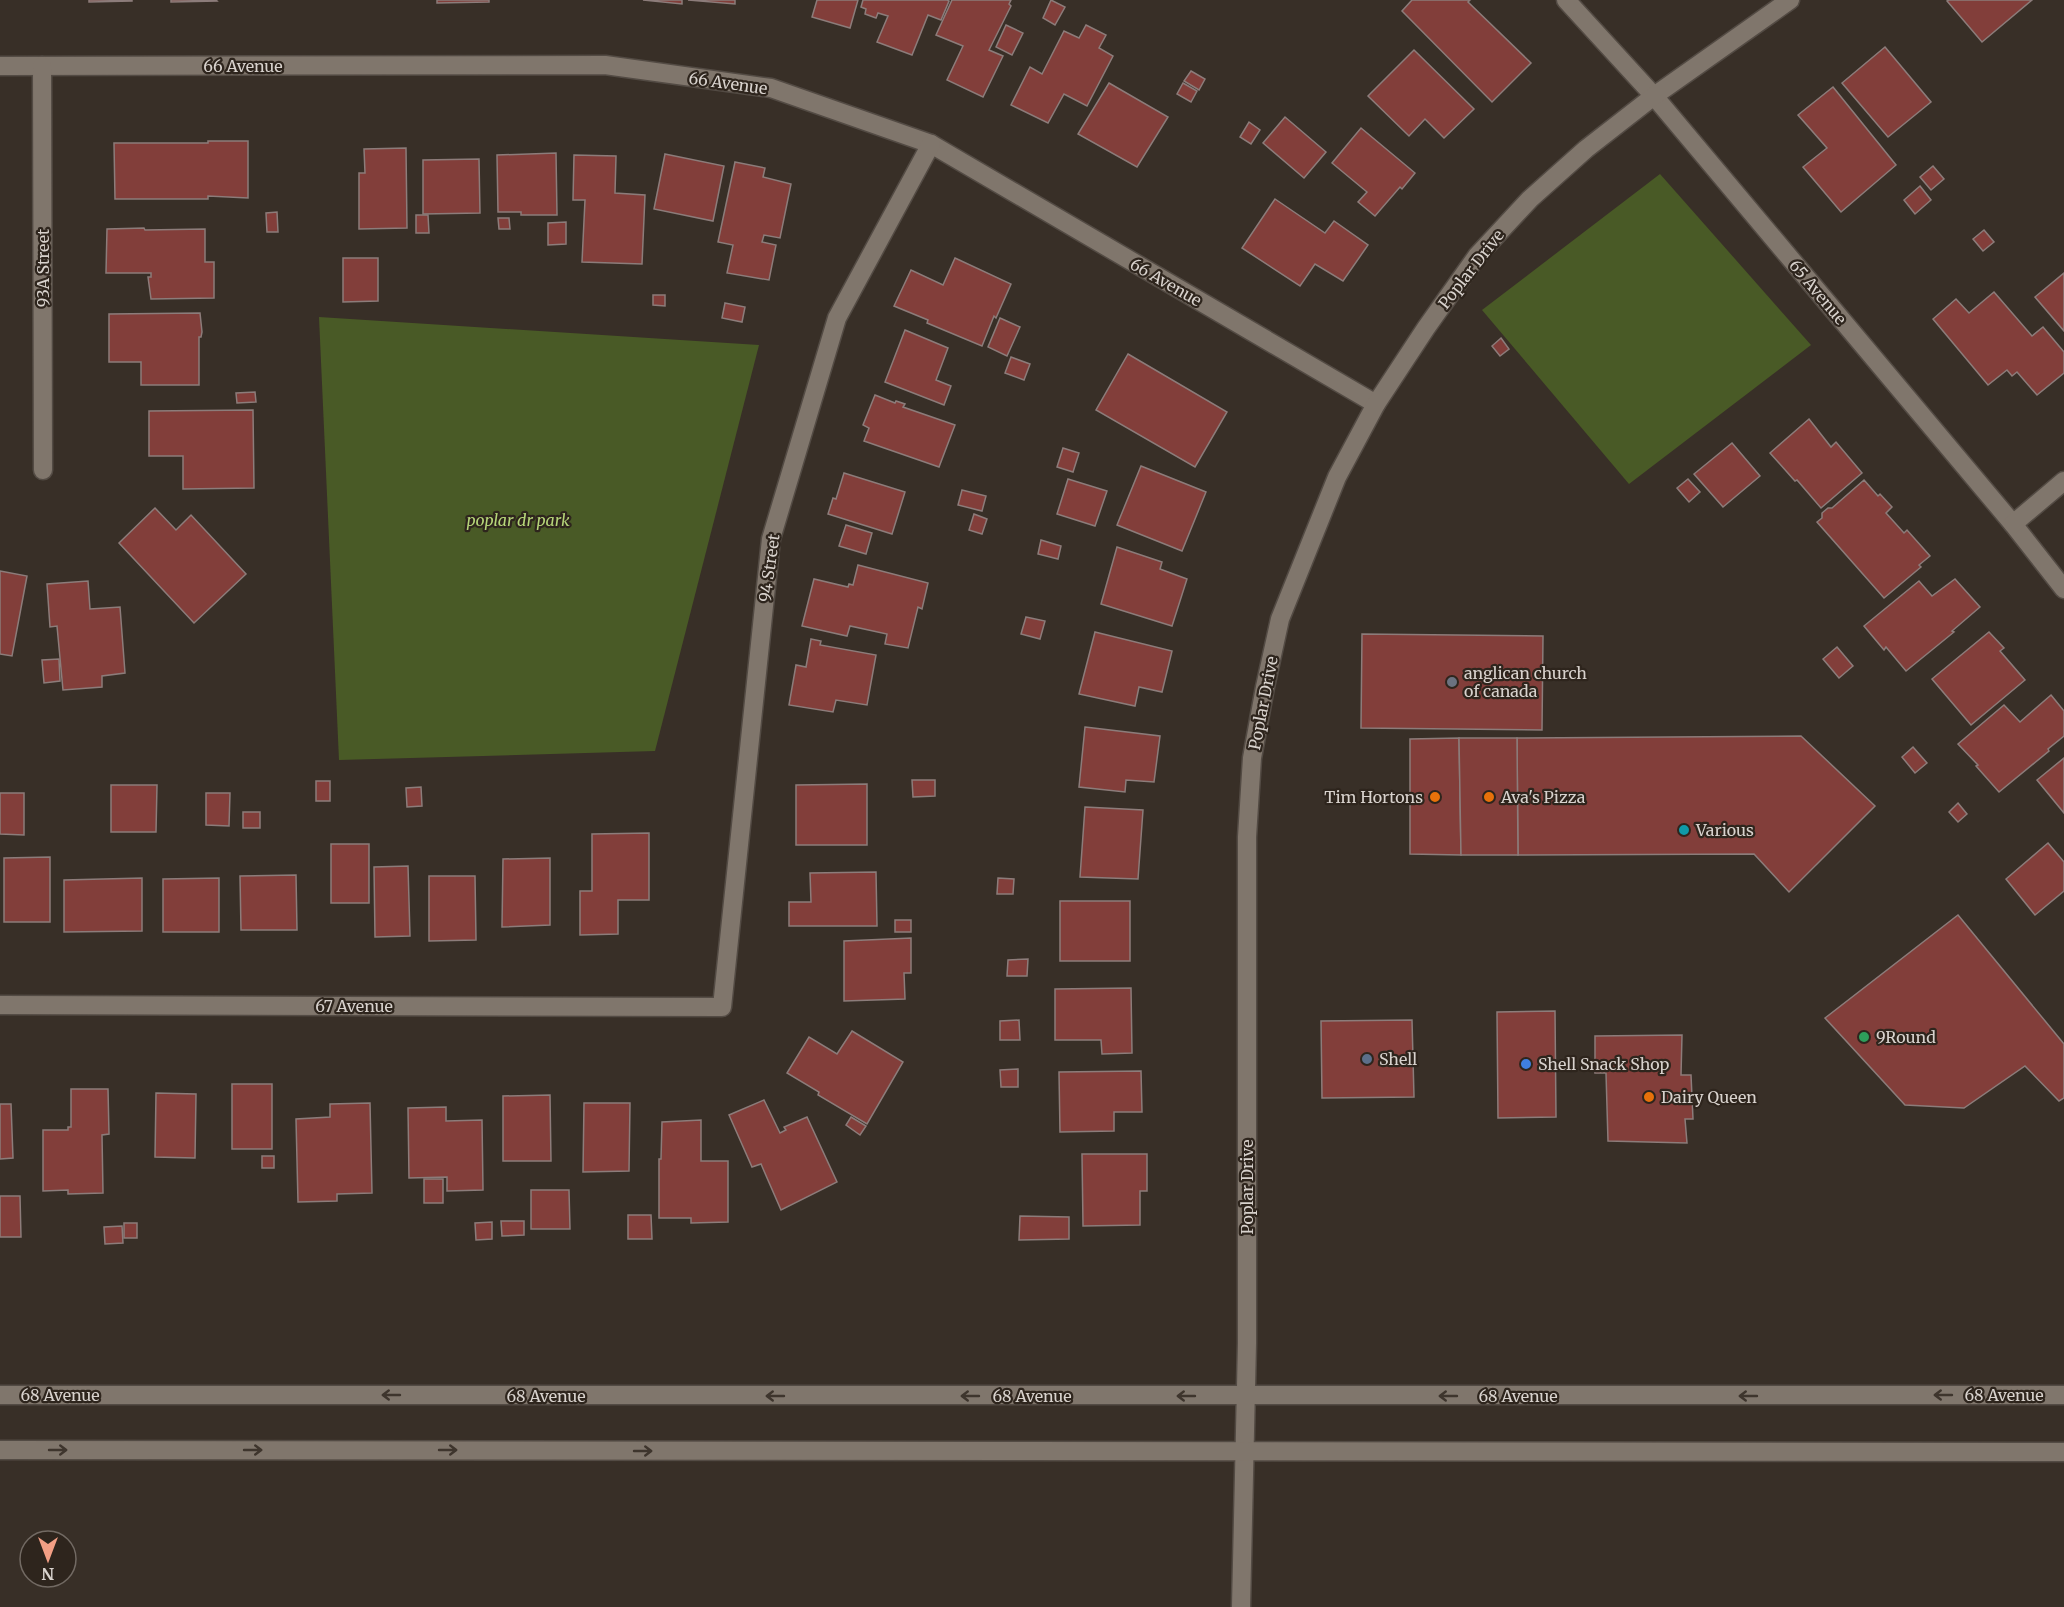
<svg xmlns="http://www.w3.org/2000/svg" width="2064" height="1607" font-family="Merriweather,serif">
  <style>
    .green { fill: #495a26 }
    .building { fill: #823e3a; stroke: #8c7c7a; stroke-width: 1.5 }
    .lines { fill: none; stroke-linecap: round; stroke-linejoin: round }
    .minor-casing { stroke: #534b44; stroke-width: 21 }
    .tertiary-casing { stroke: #534b44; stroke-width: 21 }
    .secondary-casing { stroke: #534b44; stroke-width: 21 }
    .minor { stroke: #80766c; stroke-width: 18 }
    .tertiary { stroke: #80766c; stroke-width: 18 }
    .secondary { stroke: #80766c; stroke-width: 18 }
    .oneway { stroke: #3e352d }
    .worship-dot { fill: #6b7280; stroke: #2e251d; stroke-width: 2 }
    .food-dot { fill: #e8710a; stroke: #2e251d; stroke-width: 2 }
    .culture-dot { fill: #0f9aa8; stroke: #2e251d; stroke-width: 2 }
    .leisure-dot { fill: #2e9e5b; stroke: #2e251d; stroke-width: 2 }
    .service-dot { fill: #5c6f8a; stroke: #2e251d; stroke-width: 2 }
    .shop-dot { fill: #3f7fe0; stroke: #2e251d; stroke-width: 2 }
    .labels { text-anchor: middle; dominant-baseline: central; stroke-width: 4.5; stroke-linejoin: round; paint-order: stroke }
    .street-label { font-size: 16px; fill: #d8d2cd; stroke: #2e251d }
    .park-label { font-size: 16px; font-style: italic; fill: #b6d679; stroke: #2e251d }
    .poi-label { font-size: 16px; fill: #d8d2cd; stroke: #2e251d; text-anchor: start }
  </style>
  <rect width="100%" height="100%" fill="#382f27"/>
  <g class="green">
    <polygon points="1660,174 1811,345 1629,484 1482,310"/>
    <polygon points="319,317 759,345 655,751 339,760"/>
  </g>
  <g class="building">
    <polygon points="89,0 132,0 132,1 89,2"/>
    <polygon points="171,0 216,0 217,1 171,2"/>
    <polygon points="437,0 489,0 489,2 437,3"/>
    <polygon points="643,0 682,0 682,4"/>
    <polygon points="688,0 735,0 735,4"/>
    <polygon points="817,0 858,0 850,28 812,17"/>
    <polygon points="863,0 947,0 949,1 941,20 928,15 912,55 877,42 888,16 878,13 876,18 865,14 866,9 861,7"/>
    <polygon points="952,0 1011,0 1009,4 1011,6 989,50 1003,56 983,97 947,80 963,46 936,35"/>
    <polygon points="1051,0 1065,7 1055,25 1043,18"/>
    <polygon points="1412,0 1470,0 1468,2 1531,63 1492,102 1402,11"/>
    <polygon points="1949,0 2032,0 1982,42 1947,1"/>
    <polygon points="1006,25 1023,33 1012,55 996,47"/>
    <polygon points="1086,25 1106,35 1099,48 1113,56 1087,106 1064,94 1048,123 1011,105 1030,67 1042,74 1064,31 1079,38"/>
    <polygon points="1885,47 1931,102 1888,137 1842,83"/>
    <polygon points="1414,50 1474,109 1444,138 1425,119 1409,136 1368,96"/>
    <polygon points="1191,71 1205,79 1199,90 1184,81"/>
    <polygon points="1109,83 1168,117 1137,167 1078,134"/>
    <polygon points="1183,83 1197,91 1191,102 1177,94"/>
    <polygon points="1833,87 1896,165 1841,212 1803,167 1827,148 1798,115"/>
    <polygon points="1285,117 1326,152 1304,178 1263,143"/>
    <polygon points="1249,122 1260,130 1251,144 1240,137"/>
    <polygon points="1361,128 1415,173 1402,189 1400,187 1375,216 1358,202 1367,192 1332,163"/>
    <polygon points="208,141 248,141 248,198 208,196 208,199 115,199 114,143 208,143"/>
    <polygon points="406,148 407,228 359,229 359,173 365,173 364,149"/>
    <polygon points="556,153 557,215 521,215 521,212 498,212 497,155"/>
    <polygon points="665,154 724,166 713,221 654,209"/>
    <polygon points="574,155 616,156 615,193 645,195 642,264 582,262 585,200 573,200"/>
    <polygon points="479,159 480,213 423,214 423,160"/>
    <polygon points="735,162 765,168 763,177 791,184 780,238 764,235 762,242 776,245 769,280 727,273 733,245 718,242"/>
    <polygon points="1933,166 1944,179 1931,190 1920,177"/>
    <polygon points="1920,186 1931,200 1915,214 1904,200"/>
    <polygon points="1275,199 1325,233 1334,221 1368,245 1343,281 1315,264 1300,286 1242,248"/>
    <polygon points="277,212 278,232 267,232 266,213"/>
    <polygon points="416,215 428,215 429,233 416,233"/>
    <polygon points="498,218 509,218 510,229 499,229"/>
    <polygon points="566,222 566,244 548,245 548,223"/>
    <polygon points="144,228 145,230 205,229 205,262 214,262 214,298 151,299 148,277 151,277 151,273 106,273 107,229"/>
    <polygon points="1984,230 1994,242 1983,251 1973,239"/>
    <polygon points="343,258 378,258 378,301 343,302"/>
    <polygon points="955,258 1011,284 996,318 994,316 982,346 927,323 928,320 894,306 911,270 943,285"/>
    <polygon points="2064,273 2064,331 2035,297"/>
    <polygon points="1994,292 2032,336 2043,327 2064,352 2064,373 2037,395 2017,372 2012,376 2007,370 1988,385 1933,319 1956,299 1969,313"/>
    <polygon points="653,295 665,295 665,306 653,305"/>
    <polygon points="725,303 745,307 742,322 722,318"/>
    <polygon points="200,313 202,332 201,337 199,337 199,385 141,385 141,362 109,362 109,314"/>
    <polygon points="1000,318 1020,327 1007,356 988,347"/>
    <polygon points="905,330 948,348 936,380 951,386 944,405 885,382"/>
    <polygon points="1501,338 1509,349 1500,356 1492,346"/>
    <polygon points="1128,354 1227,412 1195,467 1096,410"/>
    <polygon points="1011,357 1030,364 1024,380 1005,373"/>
    <polygon points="255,392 256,402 237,403 236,393"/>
    <polygon points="875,395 895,403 896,401 905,404 903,407 955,425 939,467 864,441 869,428 863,425"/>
    <polygon points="253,410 254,488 183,489 183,456 149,456 149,411"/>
    <polygon points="1809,419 1831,447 1836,442 1862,473 1821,508 1797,480 1795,481 1770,453"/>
    <polygon points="1732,443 1760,476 1723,507 1694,474"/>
    <polygon points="1063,448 1079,453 1073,472 1057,467"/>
    <polygon points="1141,466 1206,492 1182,551 1117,525"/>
    <polygon points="844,473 905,492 892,534 828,514 833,498 836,499"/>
    <polygon points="1068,479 1107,491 1095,526 1057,514"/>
    <polygon points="1688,479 1700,492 1689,502 1677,488"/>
    <polygon points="1864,480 1878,496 1880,494 1892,507 1886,513 1904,533 1907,530 1930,556 1919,565 1921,567 1884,598 1817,522 1822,518 1822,513 1828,508 1832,508"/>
    <polygon points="962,490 986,496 982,511 958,505"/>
    <polygon points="155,508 176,530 191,515 246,574 194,623 119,543"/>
    <polygon points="974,514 987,519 982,534 969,530"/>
    <polygon points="846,525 872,533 866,554 839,546"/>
    <polygon points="1041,540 1061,546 1058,559 1038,554"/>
    <polygon points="1117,547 1162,562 1160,569 1187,579 1172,626 1101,604"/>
    <polygon points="858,565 928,583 922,609 918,607 908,648 885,644 887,634 850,626 847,636 802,626 814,579 848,587 849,584 853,585"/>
    <polygon points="0,571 27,576 12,656 0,654"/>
    <polygon points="1955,579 1980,607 1952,631 1954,632 1906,671 1886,647 1884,650 1864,626 1919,581 1932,596"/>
    <polygon points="88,581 90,609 120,607 125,673 102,676 102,687 63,690 57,626 50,627 47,584"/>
    <polygon points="1026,617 1045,621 1040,639 1021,634"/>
    <polygon points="1095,632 1172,651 1162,692 1139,687 1135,706 1079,694"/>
    <polygon points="1989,632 2004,648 2000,651 2025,680 1971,725 1932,679"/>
    <polygon points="1362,634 1543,636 1542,730 1361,728"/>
    <polygon points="811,639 821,641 820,645 876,655 867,705 836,700 833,712 789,705 796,665 806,667"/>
    <polygon points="1837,647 1853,666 1839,678 1823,659"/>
    <polygon points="59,659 60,681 44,683 42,660"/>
    <polygon points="2051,695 2064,711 2064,736 2048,749 2049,751 1999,792 1976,766 1978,765 1958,744 2004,705 2020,722"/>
    <polygon points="1085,727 1160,736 1154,782 1126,780 1125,792 1079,787"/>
    <polygon points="1801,736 1875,806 1789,892 1754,854 1518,855 1517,738"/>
    <polygon points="1459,738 1461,855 1410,854 1410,739"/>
    <polygon points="1459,738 1517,738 1518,855 1461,855"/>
    <polygon points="1913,747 1927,763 1915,773 1902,757"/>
    <polygon points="2064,758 2064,813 2037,780"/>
    <polygon points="912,780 935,780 935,796 913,797"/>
    <rect x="316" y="781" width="14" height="20"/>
    <polygon points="867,784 867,845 796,845 796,785"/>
    <polygon points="111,785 157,785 156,832 111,832"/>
    <polygon points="421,787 422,806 407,807 406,788"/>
    <polygon points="0,793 24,793 24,835 0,834"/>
    <polygon points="206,793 230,793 229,826 206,825"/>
    <polygon points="1958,803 1967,814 1958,822 1949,812"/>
    <polygon points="1085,807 1143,810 1138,879 1080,877"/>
    <rect x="243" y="812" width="17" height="16"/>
    <polygon points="649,833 649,900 618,900 618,934 580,935 580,891 592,891 592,834"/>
    <polygon points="2048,843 2064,862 2064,891 2035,915 2006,879"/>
    <rect x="331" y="844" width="38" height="59"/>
    <polygon points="50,857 50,922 4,922 4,858"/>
    <polygon points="550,858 550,925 502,927 503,859"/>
    <polygon points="408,866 410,936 375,937 374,867"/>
    <polygon points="876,872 877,926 789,926 789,902 811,902 810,873"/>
    <polygon points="296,875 297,930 241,930 240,876"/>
    <polygon points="429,876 475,876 476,940 429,941"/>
    <polygon points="142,878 142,931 64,932 64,880"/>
    <polygon points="219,878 219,932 163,932 163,879"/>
    <polygon points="998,878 1014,879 1013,894 997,894"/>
    <rect x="1060" y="901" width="70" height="60"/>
    <polygon points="1958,915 2064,1044 2064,1098 2059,1101 2025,1066 1964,1108 1905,1105 1825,1018"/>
    <rect x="895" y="920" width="16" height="12"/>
    <polygon points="911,938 911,973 904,973 905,999 844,1001 844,941"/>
    <polygon points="1028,959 1027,976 1007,976 1008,960"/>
    <polygon points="1131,988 1132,1053 1102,1054 1101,1040 1055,1040 1055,989"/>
    <polygon points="1555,1011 1556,1117 1498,1118 1497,1012"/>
    <polygon points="1019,1020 1020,1040 1000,1040 1000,1021"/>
    <polygon points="1412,1020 1414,1097 1322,1098 1321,1021"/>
    <polygon points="852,1031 903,1062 867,1124 818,1095 819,1092 787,1073 809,1037 837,1054"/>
    <polygon points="1682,1035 1681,1075 1691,1075 1693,1119 1685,1119 1687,1143 1608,1141 1606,1073 1595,1073 1595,1036"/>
    <polygon points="1018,1069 1018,1087 1001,1087 1000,1070"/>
    <polygon points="1141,1071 1142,1112 1114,1112 1114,1131 1060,1132 1059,1072"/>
    <rect x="232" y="1084" width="40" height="65"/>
    <polygon points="71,1089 108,1089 109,1134 102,1135 103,1193 68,1194 68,1190 43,1191 43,1130 68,1130 68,1127 71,1127"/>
    <polygon points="156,1093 196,1094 195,1158 155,1157"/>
    <polygon points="550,1095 551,1161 503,1161 503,1096"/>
    <polygon points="764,1100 780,1133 786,1130 784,1127 807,1117 837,1182 781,1210 761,1164 752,1167 729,1115"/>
    <polygon points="370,1103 372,1193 337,1194 337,1201 298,1202 296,1119 330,1117 330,1104"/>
    <polygon points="584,1103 630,1103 629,1171 583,1172"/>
    <polygon points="0,1104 11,1104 13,1158 0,1159"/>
    <polygon points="446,1107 446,1121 482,1120 483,1190 447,1191 447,1177 409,1178 408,1108"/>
    <polygon points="851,1117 866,1126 860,1135 846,1125"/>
    <polygon points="701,1120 701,1161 728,1161 728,1222 691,1223 691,1218 659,1218 659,1159 661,1159 662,1122"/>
    <polygon points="1082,1154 1147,1154 1147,1191 1140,1191 1140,1225 1083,1226"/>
    <rect x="262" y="1156" width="12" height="12"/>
    <rect x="424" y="1179" width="19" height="24"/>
    <polygon points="531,1190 569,1190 570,1229 531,1229"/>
    <polygon points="0,1196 20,1196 21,1237 0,1237"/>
    <polygon points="628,1215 651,1215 652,1239 628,1239"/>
    <polygon points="1020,1216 1069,1217 1069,1239 1019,1240"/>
    <polygon points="501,1221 524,1221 524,1235 502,1236"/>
    <polygon points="492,1222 492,1239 476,1240 475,1223"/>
    <rect x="124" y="1223" width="13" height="15"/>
    <polygon points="122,1226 123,1243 105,1244 104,1227"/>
  </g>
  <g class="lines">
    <defs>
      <g id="minor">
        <polyline points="1566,0 1654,96 2013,524 2064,589"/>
        <polyline points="0,66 605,65 771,88 931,144 1376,404"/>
        <polyline points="42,66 43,470"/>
        <polyline points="2013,524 2064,481"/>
        <polyline points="0,1005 722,1007 771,539 837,318 931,144"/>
      </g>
      <polyline id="tertiary" points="1241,1607 1247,1343 1247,837 1252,758 1265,687 1280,619 1337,477 1376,404 1426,328 1477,256 1530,199 1586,149 1654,96 1790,0"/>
      <g id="secondary">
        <polyline points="0,1395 2064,1395"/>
        <polyline points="0,1450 2064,1452"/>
      </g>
    </defs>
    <use href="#minor" class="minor-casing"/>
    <use href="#tertiary" class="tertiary-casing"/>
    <use href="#secondary" class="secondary-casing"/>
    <use href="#minor" class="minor"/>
    <use href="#tertiary" class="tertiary"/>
    <use href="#secondary" class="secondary"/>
  </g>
  <defs><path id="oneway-shaft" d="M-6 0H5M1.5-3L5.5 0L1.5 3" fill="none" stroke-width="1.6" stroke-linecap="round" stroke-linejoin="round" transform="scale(1.5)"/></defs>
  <g class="oneway">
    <use href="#oneway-shaft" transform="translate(391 1395) rotate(-180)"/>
    <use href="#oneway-shaft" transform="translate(1943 1395) rotate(180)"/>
    <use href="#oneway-shaft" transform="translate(775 1396) rotate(-180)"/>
    <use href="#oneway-shaft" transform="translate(970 1396) rotate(-180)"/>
    <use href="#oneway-shaft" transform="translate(1186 1396) rotate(180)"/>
    <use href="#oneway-shaft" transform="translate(1448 1396) rotate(180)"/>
    <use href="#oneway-shaft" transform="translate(1748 1396) rotate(180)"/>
    <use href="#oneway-shaft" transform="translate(58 1450)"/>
    <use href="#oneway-shaft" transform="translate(253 1450)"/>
    <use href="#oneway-shaft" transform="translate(448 1450)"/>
    <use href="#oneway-shaft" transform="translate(643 1451)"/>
  </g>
  <circle class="worship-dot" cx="1452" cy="682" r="6"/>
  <g class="food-dot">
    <circle cx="1435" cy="797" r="6"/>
    <circle cx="1489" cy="797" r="6"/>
    <circle cx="1649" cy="1097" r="6"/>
  </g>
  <circle class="culture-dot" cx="1684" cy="830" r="6"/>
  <circle class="leisure-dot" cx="1864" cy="1037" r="6"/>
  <circle class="service-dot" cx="1367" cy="1059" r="6"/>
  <circle class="shop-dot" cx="1526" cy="1064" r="6"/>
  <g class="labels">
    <g class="street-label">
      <text x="243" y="66">66 Avenue</text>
      <text transform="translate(728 83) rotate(8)">66 Avenue</text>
      <text transform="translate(43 268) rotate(-90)">93A Street</text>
      <text transform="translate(1471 269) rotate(-52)">Poplar Drive</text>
      <text transform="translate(1166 282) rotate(30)">66 Avenue</text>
      <text transform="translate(1818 292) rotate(50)">65 Avenue</text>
      <text transform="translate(769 568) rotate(-82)">94 Street</text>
      <text transform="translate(1263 703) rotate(-79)">Poplar Drive</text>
      <text x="354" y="1006">67 Avenue</text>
      <text transform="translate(1247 1187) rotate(-90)">Poplar Drive</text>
      <text x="60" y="1395">68 Avenue</text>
      <text x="2004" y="1395">68 Avenue</text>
      <text x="546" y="1396">68 Avenue</text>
      <text x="1032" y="1396">68 Avenue</text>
      <text x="1518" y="1396">68 Avenue</text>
    </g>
    <g class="park-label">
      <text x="518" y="520">poplar dr park</text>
    </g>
    <g class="poi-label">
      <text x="1464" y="673">anglican church<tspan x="1464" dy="18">of canada</tspan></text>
      <text x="1423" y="797" text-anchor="end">Tim Hortons</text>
      <text x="1501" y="797">Ava's Pizza</text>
      <text x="1696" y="830">Various</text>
      <text x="1876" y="1037">9Round</text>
      <text x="1379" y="1059">Shell</text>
      <text x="1538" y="1064">Shell Snack Shop</text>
      <text x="1661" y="1097">Dairy Queen</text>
    </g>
  </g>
  <g transform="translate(48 1559) rotate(180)"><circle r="28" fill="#2e251d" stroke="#726a63" stroke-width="1.5"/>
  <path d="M0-4.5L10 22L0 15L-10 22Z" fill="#f39f85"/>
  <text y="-9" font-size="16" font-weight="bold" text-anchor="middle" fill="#d8d2cd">N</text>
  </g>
</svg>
